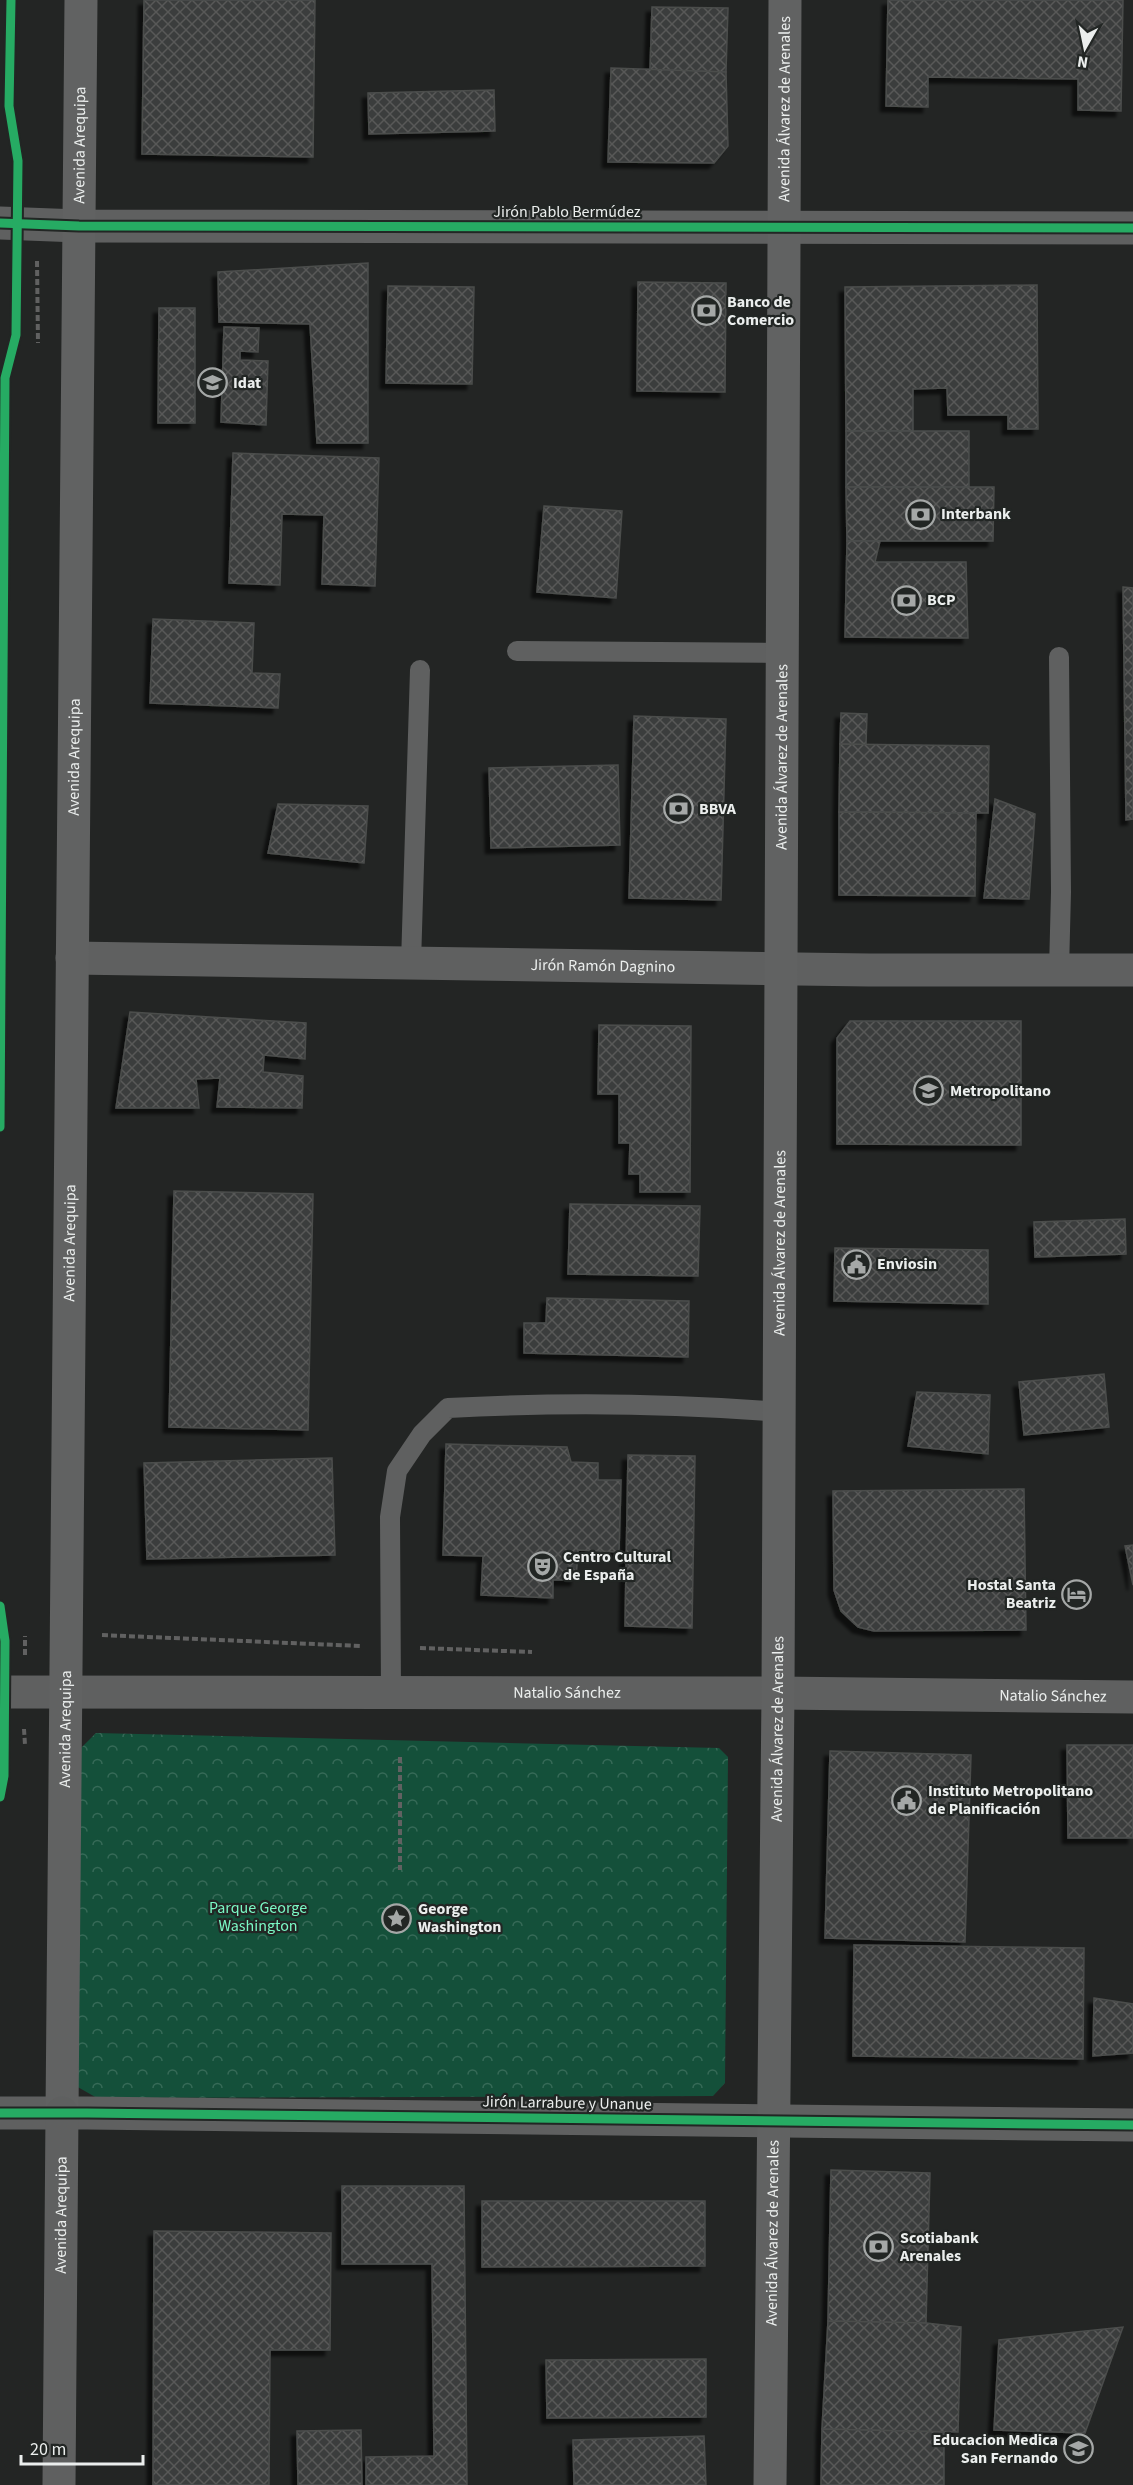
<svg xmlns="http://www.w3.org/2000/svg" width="1133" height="2485" font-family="'Source Sans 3',sans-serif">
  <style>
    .park { fill: url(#park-crowns) }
    .building { fill: url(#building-cross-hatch); stroke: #4b4d4c; stroke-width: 1.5; filter: url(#shadow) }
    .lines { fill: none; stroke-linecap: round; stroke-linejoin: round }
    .path { stroke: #616161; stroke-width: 4; stroke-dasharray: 6 3; stroke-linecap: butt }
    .service { stroke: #5f6060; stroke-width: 20 }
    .minor { stroke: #5f6060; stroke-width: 33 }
    .tertiary { stroke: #5f6060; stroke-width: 33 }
    .secondary { stroke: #616262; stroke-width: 33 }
    .primary { stroke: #5f6060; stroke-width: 33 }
    .cycleway-casing { stroke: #222624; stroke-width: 13 }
    .cycleway { stroke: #26ab63; stroke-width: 9 }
    .labels { text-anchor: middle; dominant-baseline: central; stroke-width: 4.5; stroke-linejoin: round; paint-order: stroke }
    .street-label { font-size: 16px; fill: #ebeeed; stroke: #222624 }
    .poi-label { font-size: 16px; font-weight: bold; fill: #ebeeed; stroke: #222624; text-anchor: start }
    .park-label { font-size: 16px; fill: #7af9c5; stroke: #222624 }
  </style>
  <defs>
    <pattern id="park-crowns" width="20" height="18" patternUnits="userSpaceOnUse" patternTransform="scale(1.5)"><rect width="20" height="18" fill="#14503a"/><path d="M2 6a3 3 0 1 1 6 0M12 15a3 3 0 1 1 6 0" fill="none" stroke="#366a57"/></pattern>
    <pattern id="building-cross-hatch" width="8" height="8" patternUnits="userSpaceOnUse" patternTransform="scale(1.5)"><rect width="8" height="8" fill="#3b3d3c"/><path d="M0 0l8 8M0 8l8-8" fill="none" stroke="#585958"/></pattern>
    <filter id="shadow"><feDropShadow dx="-5.5" dy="5.5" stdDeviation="1.5" flood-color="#0009"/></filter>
  </defs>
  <rect width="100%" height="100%" fill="#232524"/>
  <polygon class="park" points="96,1733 719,1748 728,1757 725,2083 713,2096 97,2098 76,2086 80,1749"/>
  <g class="building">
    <polygon points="144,0 315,0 313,157 142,154"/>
    <polygon points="888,0 1123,0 1121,111 1078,110 1078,79 928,77 928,107 886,106"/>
    <polygon points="652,7 728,8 726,72 650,70"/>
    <polygon points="611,68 726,72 728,146 714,163 608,162"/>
    <polygon points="494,90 495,131 369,134 368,93"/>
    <polygon points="368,263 368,443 317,443 310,324 219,322 218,272"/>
    <polygon points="638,282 726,283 725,392 637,391"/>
    <polygon points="1037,285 1038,429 1008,429 1008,415 948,415 947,388 913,389 913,431 846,431 845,287"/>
    <polygon points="388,286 474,287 472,384 386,383"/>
    <polygon points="159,308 195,308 195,423 158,423"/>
    <polygon points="224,327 259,328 258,352 240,351 240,360 268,361 266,425 221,422"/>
    <polygon points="846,431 969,431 969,488 846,487"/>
    <polygon points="233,453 379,458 375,586 322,584 324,515 282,514 280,585 229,583"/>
    <polygon points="846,487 994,487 993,541 847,541"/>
    <polygon points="544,506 622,511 616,598 537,592"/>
    <polygon points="847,541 880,541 875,562 966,562 968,638 845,637"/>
    <polygon points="1123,587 1133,588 1133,819 1126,820"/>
    <polygon points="153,619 254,623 252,673 280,674 278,708 150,703"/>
    <polygon points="841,713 867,714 866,745 840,744"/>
    <polygon points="634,716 726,719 721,900 629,898"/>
    <polygon points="840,744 989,746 988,813 839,812"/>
    <polygon points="618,765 620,845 491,848 489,768"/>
    <polygon points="995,799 1035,814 1029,899 984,898"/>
    <polygon points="278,804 368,806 364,863 268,853"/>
    <polygon points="839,812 976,813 975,896 839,895"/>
    <polygon points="130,1012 306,1023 305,1059 264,1055 263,1072 303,1076 302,1108 217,1107 220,1078 196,1079 199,1108 116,1108"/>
    <polygon points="850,1021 1021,1021 1021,1145 837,1144 837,1038"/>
    <polygon points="599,1025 691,1026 690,1192 640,1192 640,1174 629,1174 630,1143 619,1143 619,1094 598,1094"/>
    <polygon points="174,1191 313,1194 308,1430 169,1427"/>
    <polygon points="570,1204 700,1206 698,1276 568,1274"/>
    <polygon points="1125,1219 1126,1254 1035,1257 1034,1222"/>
    <polygon points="835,1248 988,1250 988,1304 834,1301"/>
    <polygon points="547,1298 689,1301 688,1357 524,1353 524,1323 546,1323"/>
    <polygon points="1104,1374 1109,1427 1024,1435 1019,1382"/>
    <polygon points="917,1392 990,1395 988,1454 908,1446"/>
    <polygon points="446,1444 567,1447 571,1462 598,1463 598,1480 621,1480 619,1552 578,1550 576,1580 553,1580 553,1598 481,1595 483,1556 443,1555"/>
    <polygon points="628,1455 695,1456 692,1628 625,1626"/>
    <polygon points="332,1458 335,1555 147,1559 144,1463"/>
    <polygon points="1024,1489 1026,1630 874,1631 858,1627 841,1611 834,1590 833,1491"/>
    <polygon points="1133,1545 1133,1585 1125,1546"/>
    <polygon points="1067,1745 1133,1745 1133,1838 1068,1838"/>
    <polygon points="830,1751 971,1755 965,1942 825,1938"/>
    <polygon points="854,1945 1084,1948 1083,2059 853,2056"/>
    <polygon points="1094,1998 1133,2004 1133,2053 1093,2056"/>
    <polygon points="831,2170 930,2173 926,2323 828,2321"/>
    <polygon points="342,2186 464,2186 467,2485 366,2485 366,2457 434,2456 432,2264 342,2264"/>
    <polygon points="482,2201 705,2201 705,2266 482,2267"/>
    <polygon points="154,2231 331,2233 330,2350 270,2350 269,2485 153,2485"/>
    <polygon points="828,2321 926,2323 961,2327 958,2432 822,2429"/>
    <polygon points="1123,2327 1085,2433 994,2430 999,2340"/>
    <polygon points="706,2359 706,2417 547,2418 546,2360"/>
    <polygon points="822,2429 944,2432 944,2485 821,2485"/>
    <polygon points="361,2430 362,2485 298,2485 297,2431"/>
    <polygon points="704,2436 706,2485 574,2485 573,2440"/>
  </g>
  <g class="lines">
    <g class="path">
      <polyline points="37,261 38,343"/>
      <polyline points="102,1635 361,1646"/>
      <polyline points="420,1648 532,1652"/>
      <polyline points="25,1655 25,1636"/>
      <polyline points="24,1729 25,1745"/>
      <polyline points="400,1757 400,1870"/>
    </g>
    <g class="service">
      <polyline points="517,651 782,653"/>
      <polyline points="411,963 420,670"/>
      <polyline points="1059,970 1061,892 1059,657"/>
      <path d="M391,1694L390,1517L397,1471L422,1434L448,1408C559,1402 669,1403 779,1412"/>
    </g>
    <g class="minor">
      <path id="s1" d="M72,958L869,970H1133"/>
      <path id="s2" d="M0,1692L778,1693L1133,1697"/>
    </g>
    <g class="tertiary">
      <polyline points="0,223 79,226 1133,228"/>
      <polyline points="0,2113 87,2113 1133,2125"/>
    </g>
    <g class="secondary">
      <path id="s3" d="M62,2113L81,0"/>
      <path id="s4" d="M770,2485L778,1693L785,0"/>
    </g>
    <path class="primary" id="s5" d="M59,2485L62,2113"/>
    <defs>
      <g id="cycleway">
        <polyline points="0,223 79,226 1133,228"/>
        <polyline points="0,1127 5,378 16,335 18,161 9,106 11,0"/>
        <polyline points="0,1606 5,1641 4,1776 0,1797"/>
        <polyline points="0,2113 87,2113 1133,2125"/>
      </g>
    </defs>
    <use href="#cycleway" class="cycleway-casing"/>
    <use href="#cycleway" class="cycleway"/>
  </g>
  <defs>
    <symbol id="bank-ring" viewBox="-11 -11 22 22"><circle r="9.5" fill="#222624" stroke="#a5a8a7" stroke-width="1.5"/><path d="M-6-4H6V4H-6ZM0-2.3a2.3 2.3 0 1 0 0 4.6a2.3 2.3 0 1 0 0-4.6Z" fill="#a5a8a7"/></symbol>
    <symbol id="school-ring" viewBox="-11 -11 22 22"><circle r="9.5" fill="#222624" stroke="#a5a8a7" stroke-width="1.5"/><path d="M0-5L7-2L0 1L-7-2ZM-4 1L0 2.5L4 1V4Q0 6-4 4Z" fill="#a5a8a7"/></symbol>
    <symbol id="university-ring" viewBox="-11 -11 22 22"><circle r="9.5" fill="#222624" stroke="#a5a8a7" stroke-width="1.5"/><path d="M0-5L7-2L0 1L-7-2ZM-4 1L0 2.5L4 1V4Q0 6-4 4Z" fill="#a5a8a7"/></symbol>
    <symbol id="civic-ring" viewBox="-11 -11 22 22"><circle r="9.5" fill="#222624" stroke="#a5a8a7" stroke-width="1.5"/><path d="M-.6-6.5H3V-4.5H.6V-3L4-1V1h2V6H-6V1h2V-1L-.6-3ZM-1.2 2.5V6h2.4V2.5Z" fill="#a5a8a7"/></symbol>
    <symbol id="theatre-ring" viewBox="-11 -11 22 22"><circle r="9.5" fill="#222624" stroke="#a5a8a7" stroke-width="1.5"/><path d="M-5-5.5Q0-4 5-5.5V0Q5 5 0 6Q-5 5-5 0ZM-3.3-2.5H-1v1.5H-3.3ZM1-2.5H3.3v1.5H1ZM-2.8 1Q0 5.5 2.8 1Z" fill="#a5a8a7"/></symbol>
    <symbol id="hotel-ring" viewBox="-11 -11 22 22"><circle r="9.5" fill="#222624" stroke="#a5a8a7" stroke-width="1.5"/><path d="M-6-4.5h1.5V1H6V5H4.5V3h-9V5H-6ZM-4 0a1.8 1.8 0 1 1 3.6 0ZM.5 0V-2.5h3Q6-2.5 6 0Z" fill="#a5a8a7"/></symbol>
    <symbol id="sight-ring" viewBox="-11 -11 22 22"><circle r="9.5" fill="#222624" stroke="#a5a8a7" stroke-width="1.5"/><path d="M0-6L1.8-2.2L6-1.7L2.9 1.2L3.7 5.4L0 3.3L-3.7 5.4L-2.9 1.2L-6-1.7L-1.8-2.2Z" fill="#a5a8a7"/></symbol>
  </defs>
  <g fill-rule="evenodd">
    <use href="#bank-ring" x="690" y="294" width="33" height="33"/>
    <use href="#school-ring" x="196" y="366" width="33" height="33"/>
    <use href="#bank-ring" x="904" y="498" width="33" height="33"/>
    <use href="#bank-ring" x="890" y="584" width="33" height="33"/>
    <use href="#bank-ring" x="662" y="792" width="33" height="33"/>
    <use href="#university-ring" x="912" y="1074" width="33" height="33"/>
    <use href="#civic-ring" x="840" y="1248" width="33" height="33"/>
    <use href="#theatre-ring" x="526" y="1550" width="33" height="33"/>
    <use href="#hotel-ring" x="1060" y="1578" width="33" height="33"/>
    <use href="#civic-ring" x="890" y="1784" width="33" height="33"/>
    <use href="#sight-ring" x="380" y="1902" width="33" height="33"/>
    <use href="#bank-ring" x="862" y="2230" width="33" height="33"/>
    <use href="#school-ring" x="1062" y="2432" width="33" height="33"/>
  </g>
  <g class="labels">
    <g class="street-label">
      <text stroke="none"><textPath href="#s4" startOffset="2376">Avenida Álvarez de Arenales</textPath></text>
      <text stroke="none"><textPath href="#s3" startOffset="1968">Avenida Arequipa</textPath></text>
      <text x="567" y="212">Jirón Pablo Bermúdez</text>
      <text stroke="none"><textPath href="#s3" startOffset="1356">Avenida Arequipa</textPath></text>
      <text stroke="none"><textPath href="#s4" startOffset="1728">Avenida Álvarez de Arenales</textPath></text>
      <text stroke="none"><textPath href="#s1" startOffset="531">Jirón Ramón Dagnino</textPath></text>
      <text stroke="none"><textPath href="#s3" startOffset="870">Avenida Arequipa</textPath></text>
      <text stroke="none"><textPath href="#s4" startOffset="1242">Avenida Álvarez de Arenales</textPath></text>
      <text stroke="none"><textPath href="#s2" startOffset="567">Natalio Sánchez</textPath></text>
      <text stroke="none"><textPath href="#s2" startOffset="1053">Natalio Sánchez</textPath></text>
      <text stroke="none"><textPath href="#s3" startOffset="384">Avenida Arequipa</textPath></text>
      <text stroke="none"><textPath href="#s4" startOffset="756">Avenida Álvarez de Arenales</textPath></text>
      <text transform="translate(567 2103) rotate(1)">Jirón Larrabure y Unanue</text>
      <text stroke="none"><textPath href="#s5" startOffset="270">Avenida Arequipa</textPath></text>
      <text stroke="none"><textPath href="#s4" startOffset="252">Avenida Álvarez de Arenales</textPath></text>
    </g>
    <g class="poi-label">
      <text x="727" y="302">Banco de<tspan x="727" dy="18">Comercio</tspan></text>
      <text x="233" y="383">Idat</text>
      <text x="941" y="514">Interbank</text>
      <text x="927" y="600">BCP</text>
      <text x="699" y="809">BBVA</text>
      <text x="950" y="1091">Metropolitano</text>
      <text x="877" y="1264">Enviosin</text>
      <text x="563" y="1557">Centro Cultural<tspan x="563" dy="18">de España</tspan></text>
      <text x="1056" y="1585" text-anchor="end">Hostal Santa<tspan x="1056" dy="18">Beatriz</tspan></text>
      <text x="928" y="1791">Instituto Metropolitano<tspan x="928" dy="18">de Planificación</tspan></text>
      <text x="418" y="1909">George<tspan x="418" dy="18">Washington</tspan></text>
      <text x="900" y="2238">Scotiabank<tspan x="900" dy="18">Arenales</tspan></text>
      <text x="1058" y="2440" text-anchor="end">Educacion Medica<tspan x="1058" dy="18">San Fernando</tspan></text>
    </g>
    <g class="park-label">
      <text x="258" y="1908">Parque George<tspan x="258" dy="18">Washington</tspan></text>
    </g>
  </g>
  <g transform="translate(1085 48) rotate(189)" stroke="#222624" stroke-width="4.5" paint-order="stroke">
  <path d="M0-4.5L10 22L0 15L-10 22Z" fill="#ebeeed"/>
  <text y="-9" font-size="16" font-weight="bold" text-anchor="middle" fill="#ebeeed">N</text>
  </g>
  <path d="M21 2455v9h122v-9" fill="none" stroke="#ebeeed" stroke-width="3"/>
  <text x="30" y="2455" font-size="18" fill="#ebeeed" stroke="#222624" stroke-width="4.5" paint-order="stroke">20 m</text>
</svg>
